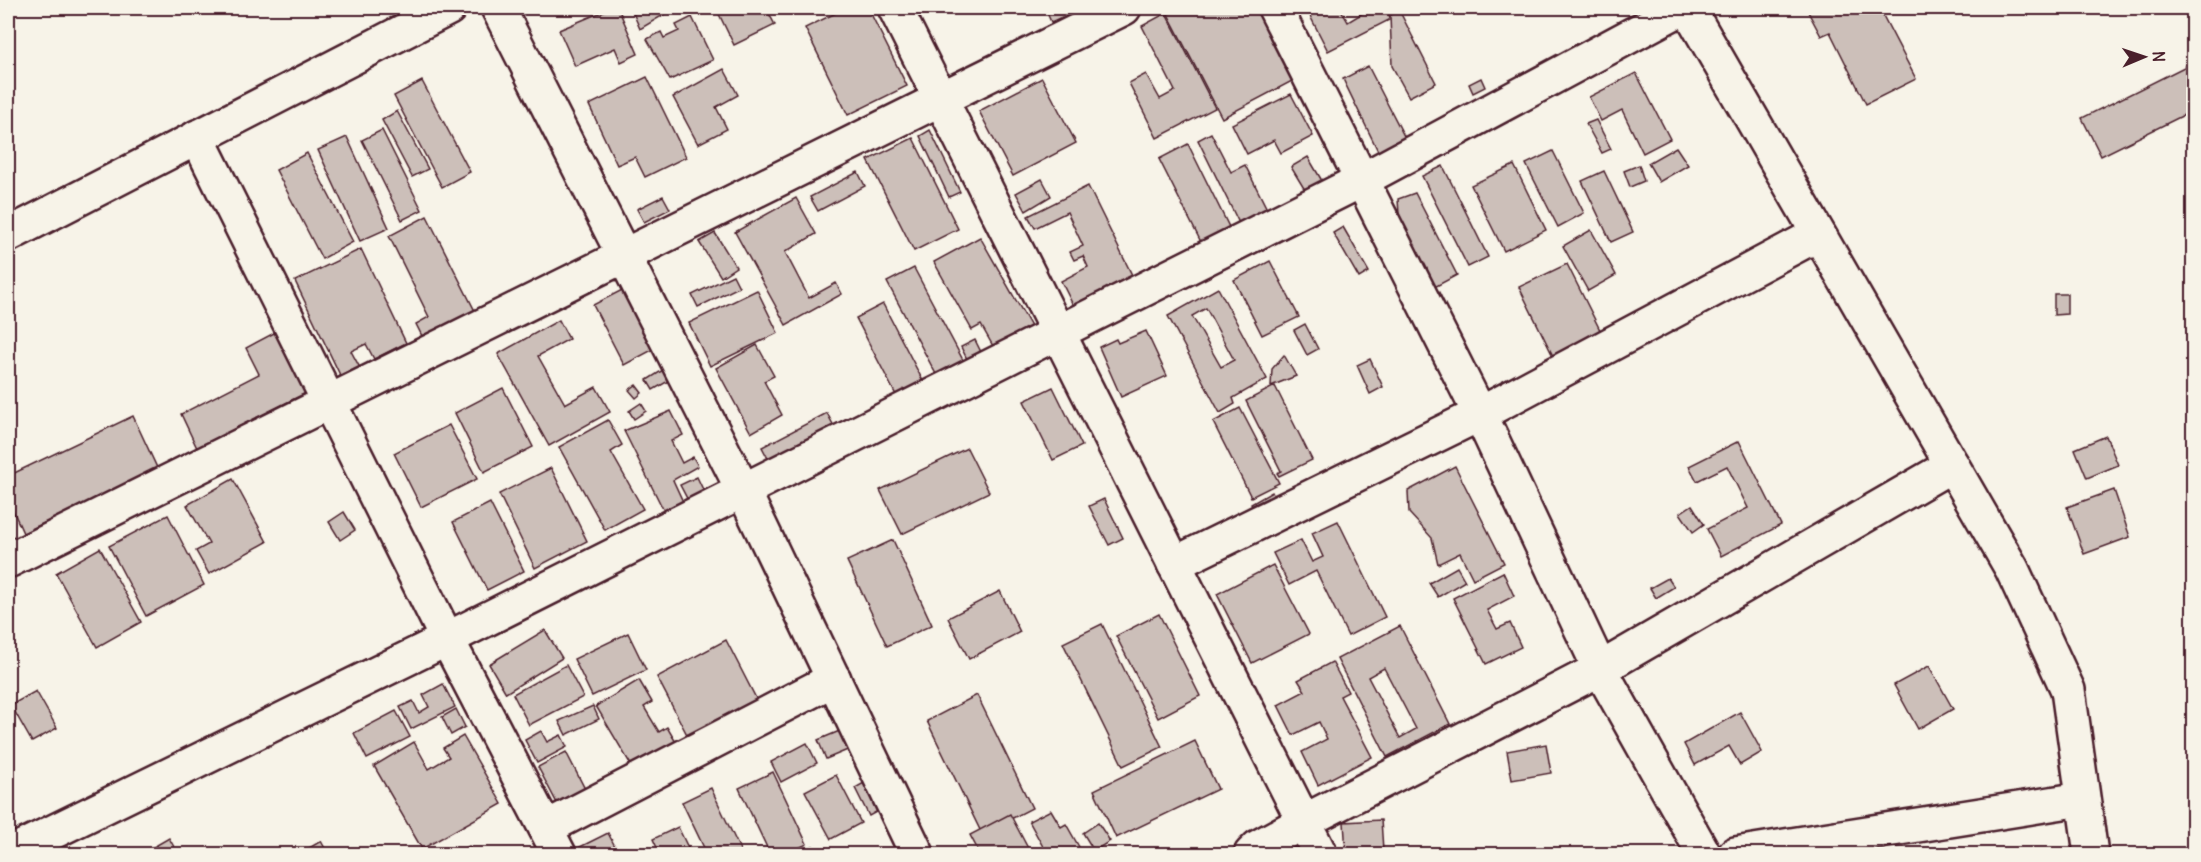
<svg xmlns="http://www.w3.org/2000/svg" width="2201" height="862" font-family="Delius,sans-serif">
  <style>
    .building { fill: #ccbfb9; stroke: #4a1f2b; stroke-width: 1.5; fill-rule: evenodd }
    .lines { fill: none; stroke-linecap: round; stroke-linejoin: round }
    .minor-casing { stroke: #4a1f2b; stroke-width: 38 }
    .minor { stroke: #f7f3e8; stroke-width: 33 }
  </style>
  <rect width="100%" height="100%" fill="#f7f3e8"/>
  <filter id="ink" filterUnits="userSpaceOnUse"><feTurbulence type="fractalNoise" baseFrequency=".0167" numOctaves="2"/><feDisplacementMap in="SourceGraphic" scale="12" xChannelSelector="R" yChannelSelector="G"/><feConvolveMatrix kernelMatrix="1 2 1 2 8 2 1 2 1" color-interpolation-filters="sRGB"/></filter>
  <g filter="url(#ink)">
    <g class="building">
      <polygon points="611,8 618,8 638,54 621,62 615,48 575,66 559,30"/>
      <polygon points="631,8 675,8 640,29"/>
      <polygon points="716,8 766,8 775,25 734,45"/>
      <polygon points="846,8 868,8 907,86 848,115 805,28"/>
      <polygon points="1045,8 1079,8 1079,9 1051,22"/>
      <polygon points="1180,8 1257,8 1294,80 1222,118 1168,14"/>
      <polygon points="1306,8 1340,8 1348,22 1371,8 1385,8 1391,19 1328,51"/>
      <polygon points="1806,8 1879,8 1916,79 1866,104 1830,32 1821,36"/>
      <polygon points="1399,10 1436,83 1409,97 1392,66 1390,16"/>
      <polygon points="1166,13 1215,108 1157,138 1129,83 1146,74 1160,99 1175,91 1142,26"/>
      <polygon points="692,17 713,60 670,80 647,39 661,32 664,38 679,31 676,25"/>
      <polygon points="2194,62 2194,110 2101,156 2082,118"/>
      <polygon points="1368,66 1407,142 1380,155 1343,79"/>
      <polygon points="724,69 738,95 716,107 727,129 698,144 673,97"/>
      <polygon points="1636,73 1670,139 1643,153 1622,110 1601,121 1589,97"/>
      <polygon points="647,77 686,157 645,177 635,157 617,165 589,105"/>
      <polygon points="1042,78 1076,143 1013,176 979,111"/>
      <polygon points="1481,78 1485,87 1473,93 1469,84"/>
      <polygon points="422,81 470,172 442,187 394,96"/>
      <polygon points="1291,94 1313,136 1281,153 1274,140 1247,154 1232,124"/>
      <polygon points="397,111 428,169 412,177 382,120"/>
      <polygon points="1596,120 1611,149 1602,153 1586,124"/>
      <polygon points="382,130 422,210 402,220 362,140"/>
      <polygon points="930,130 960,192 949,197 920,136"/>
      <polygon points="1211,133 1231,172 1245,165 1267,209 1239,223 1198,140"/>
      <polygon points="347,137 389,228 360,241 318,150"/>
      <polygon points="913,138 958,229 914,251 868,160"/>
      <polygon points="1188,144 1230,229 1202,244 1159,159"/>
      <polygon points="1676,147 1688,165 1659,182 1648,163"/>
      <polygon points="1553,151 1584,213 1558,227 1526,164"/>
      <polygon points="307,153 353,242 322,259 276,170"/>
      <polygon points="1308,157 1328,191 1311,200 1291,167"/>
      <polygon points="1514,165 1546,230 1504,251 1471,185"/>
      <polygon points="1639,165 1644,181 1630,187 1624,171"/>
      <polygon points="1443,166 1488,257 1468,267 1422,176"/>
      <polygon points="1604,171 1633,232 1611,242 1582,181"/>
      <polygon points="858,172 865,186 818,211 810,197"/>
      <polygon points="1042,179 1051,196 1026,211 1016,193"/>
      <polygon points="1088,186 1133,277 1074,307 1061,281 1088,267 1083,256 1074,260 1070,252 1083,246 1067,212 1035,228 1028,216"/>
      <polygon points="1415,193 1457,275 1429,290 1400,230 1398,199"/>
      <polygon points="663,196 670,209 644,222 637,209"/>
      <polygon points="796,198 816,234 785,252 809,298 836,283 842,294 786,325 735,232"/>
      <polygon points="427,216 477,315 425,342 416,324 429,317 389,236"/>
      <polygon points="1343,227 1369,272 1359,278 1333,233"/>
      <polygon points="1591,230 1616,275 1588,291 1563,246"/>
      <polygon points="715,233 736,267 721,277 699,242"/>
      <polygon points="980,237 1034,332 997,353 981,325 972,330 934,262"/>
      <polygon points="361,249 406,343 374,359 366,344 351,351 360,368 341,377 295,281"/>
      <polygon points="1270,261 1299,317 1262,335 1234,280"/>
      <polygon points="1567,264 1601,332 1553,356 1519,287"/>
      <polygon points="914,268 964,362 937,376 887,282"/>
      <polygon points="733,275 739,287 698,307 692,295"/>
      <polygon points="628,287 656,348 624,365 593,305"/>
      <path d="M1218,288L1267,379L1233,398L1235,404L1220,413L1168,316ZM1206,308L1234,360L1221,367L1192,316Z"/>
      <polygon points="757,290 778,333 710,366 689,323"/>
      <polygon points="2054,294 2067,294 2067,314 2054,315"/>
      <polygon points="883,304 924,383 897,397 856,318"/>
      <polygon points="559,320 569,339 538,356 565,404 596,387 610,412 549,446 498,354"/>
      <polygon points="1305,324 1318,349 1307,355 1294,330"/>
      <polygon points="1146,331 1167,376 1121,397 1099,347 1116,339 1118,343"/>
      <polygon points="276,332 306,393 197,448 181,414 259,374 246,348"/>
      <polygon points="975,340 982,354 968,361 961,347"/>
      <polygon points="757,345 774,376 764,381 782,415 751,433 716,368"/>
      <polygon points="1284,355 1296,376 1271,386 1272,369"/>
      <polygon points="1370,359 1383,387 1370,394 1357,365"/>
      <polygon points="663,370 670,380 653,390 647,380"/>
      <polygon points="636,385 642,393 636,398 629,390"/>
      <polygon points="1275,386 1312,460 1279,476 1277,473 1281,471 1246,401"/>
      <polygon points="1053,387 1082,446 1053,460 1024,401"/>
      <polygon points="503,388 533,447 484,472 455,413"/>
      <polygon points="641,403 646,411 634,419 629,411"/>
      <polygon points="1240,408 1279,483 1251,497 1213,422"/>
      <polygon points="671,411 683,435 671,441 682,463 693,457 698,466 673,480 684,504 665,513 624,431"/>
      <polygon points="827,413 837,432 772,466 762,447"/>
      <polygon points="133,416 158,470 23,533 8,499 8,476"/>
      <polygon points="608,420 622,445 611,452 643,509 605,530 559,447"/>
      <polygon points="449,425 477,479 421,507 394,453"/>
      <polygon points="2106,436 2118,465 2087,478 2075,449"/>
      <polygon points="1739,441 1781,525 1721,556 1707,529 1748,508 1727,466 1697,481 1689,466"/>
      <polygon points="967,448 989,492 902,534 880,490"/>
      <polygon points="1455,466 1504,563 1473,579 1460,553 1438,564 1432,538 1409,513 1408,491"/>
      <polygon points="551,468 587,541 535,568 499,494"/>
      <polygon points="697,477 707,498 691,506 680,485"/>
      <polygon points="233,479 267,542 209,574 196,551 209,544 187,505"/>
      <polygon points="2114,490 2130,537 2084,554 2067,507"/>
      <polygon points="1272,492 1278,506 1258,518 1251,504"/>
      <polygon points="1104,499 1123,538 1109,545 1089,506"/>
      <polygon points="490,503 524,571 487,590 453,522"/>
      <polygon points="1692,505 1704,524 1693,532 1680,513"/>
      <polygon points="344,512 355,530 340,540 329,522"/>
      <polygon points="168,515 204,585 146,616 109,546"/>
      <polygon points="1338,521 1385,617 1348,636 1316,571 1289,585 1273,553 1301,540 1312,562 1323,557 1312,533"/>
      <polygon points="893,540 932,625 887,646 847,561"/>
      <polygon points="100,548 141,622 97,647 56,573"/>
      <polygon points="1273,565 1309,634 1252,663 1217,594"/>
      <polygon points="1457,567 1465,581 1438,597 1429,583"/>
      <polygon points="1503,572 1514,596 1487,610 1497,629 1510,623 1521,647 1486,664 1453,598"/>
      <polygon points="1668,578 1674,587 1656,598 1650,588"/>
      <polygon points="1000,591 1020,632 969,659 948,618"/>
      <polygon points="1159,614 1200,696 1158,718 1116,636"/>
      <polygon points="1102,624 1162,747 1123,766 1063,643"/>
      <path d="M1400,626L1450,724L1387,757L1337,659ZM1384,668L1416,729L1400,738L1368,677Z"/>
      <polygon points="545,630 562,658 506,693 489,664"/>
      <polygon points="628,633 646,670 592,696 574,659"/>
      <polygon points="726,640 763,712 694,748 657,677"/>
      <polygon points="1332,662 1348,692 1340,696 1372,757 1318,785 1302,752 1327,739 1319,722 1293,735 1278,705 1305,691 1298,680"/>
      <polygon points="566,665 583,697 529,725 513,694"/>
      <polygon points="1929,666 1953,709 1918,729 1894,685"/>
      <polygon points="639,680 652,702 644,707 659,732 667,727 680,749 637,775 596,706"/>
      <polygon points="443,684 455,707 411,729 400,707 413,701 419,713 429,707 423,695"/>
      <polygon points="36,691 57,728 32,742 11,705"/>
      <polygon points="977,695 1032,808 982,834 927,721"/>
      <polygon points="593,706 599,719 566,735 559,721"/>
      <polygon points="456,709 465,727 451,735 442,717"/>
      <polygon points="396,711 410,737 367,759 354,733"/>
      <polygon points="1740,712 1762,752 1740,765 1729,746 1695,765 1684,744"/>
      <polygon points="842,730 850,749 826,759 818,740"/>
      <polygon points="541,731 547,742 561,735 567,747 537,763 525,740"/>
      <polygon points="463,736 502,804 422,849 374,766 414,742 429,769 449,757 443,748"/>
      <polygon points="1195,741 1218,789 1116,838 1094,790"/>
      <polygon points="807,743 817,763 781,782 771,762"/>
      <polygon points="1546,744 1551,773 1512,780 1507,751"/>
      <polygon points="566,752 587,793 559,807 538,767"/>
      <polygon points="773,772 807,844 786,854 770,854 739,788"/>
      <polygon points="836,775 861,823 831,839 805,791"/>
      <polygon points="873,778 887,806 869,816 855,788"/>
      <polygon points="711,788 742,854 707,854 682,802"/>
      <polygon points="1051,810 1061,827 1066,824 1083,854 1047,854 1029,821"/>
      <polygon points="1010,814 1031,854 980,854 970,835"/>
      <polygon points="1381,820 1383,850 1346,852 1344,822"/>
      <polygon points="1098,823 1110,841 1094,851 1083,833"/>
      <polygon points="678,827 691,854 660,854 653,839"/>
      <polygon points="608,833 619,854 566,854"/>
      <polygon points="169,838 178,854 153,854 150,849"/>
      <polygon points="321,841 328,854 299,854"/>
      <polygon points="469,846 474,854 455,854"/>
      <polygon points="813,846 817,854 796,854"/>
    </g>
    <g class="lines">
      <defs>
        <g id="minor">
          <polyline points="498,8 743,490 917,854"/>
          <polyline points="895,8 1320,854"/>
          <polyline points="1275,8 1480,414 1600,669 1704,854"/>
          <polyline points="1688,8 2012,569 2068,690 2091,854"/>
          <polyline points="197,137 447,639 559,854"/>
          <polyline points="8,235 449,8"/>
          <polyline points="8,554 10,560 1124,8"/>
          <polyline points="1174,564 1480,414 1818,234"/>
          <polyline points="546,828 834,679"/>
          <polyline points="8,854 447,639 1362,180 1682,8"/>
          <polyline points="1251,854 1258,847 1305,821 1600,669 1952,465"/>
          <polyline points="1735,854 2082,799"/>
        </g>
      </defs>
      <use href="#minor" class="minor-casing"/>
      <use href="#minor" class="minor"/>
    </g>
  </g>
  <rect width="2201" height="862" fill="none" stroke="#f7f3e8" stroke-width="30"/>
  <rect x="15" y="15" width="2171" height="832" fill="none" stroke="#4a1f2b" stroke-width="2" filter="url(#ink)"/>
  <g transform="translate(2144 57) rotate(88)" stroke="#f7f3e8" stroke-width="4.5" paint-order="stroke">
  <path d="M0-4.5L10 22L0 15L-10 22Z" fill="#4a1f2b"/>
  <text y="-9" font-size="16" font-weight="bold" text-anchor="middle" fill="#4a1f2b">N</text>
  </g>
</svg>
